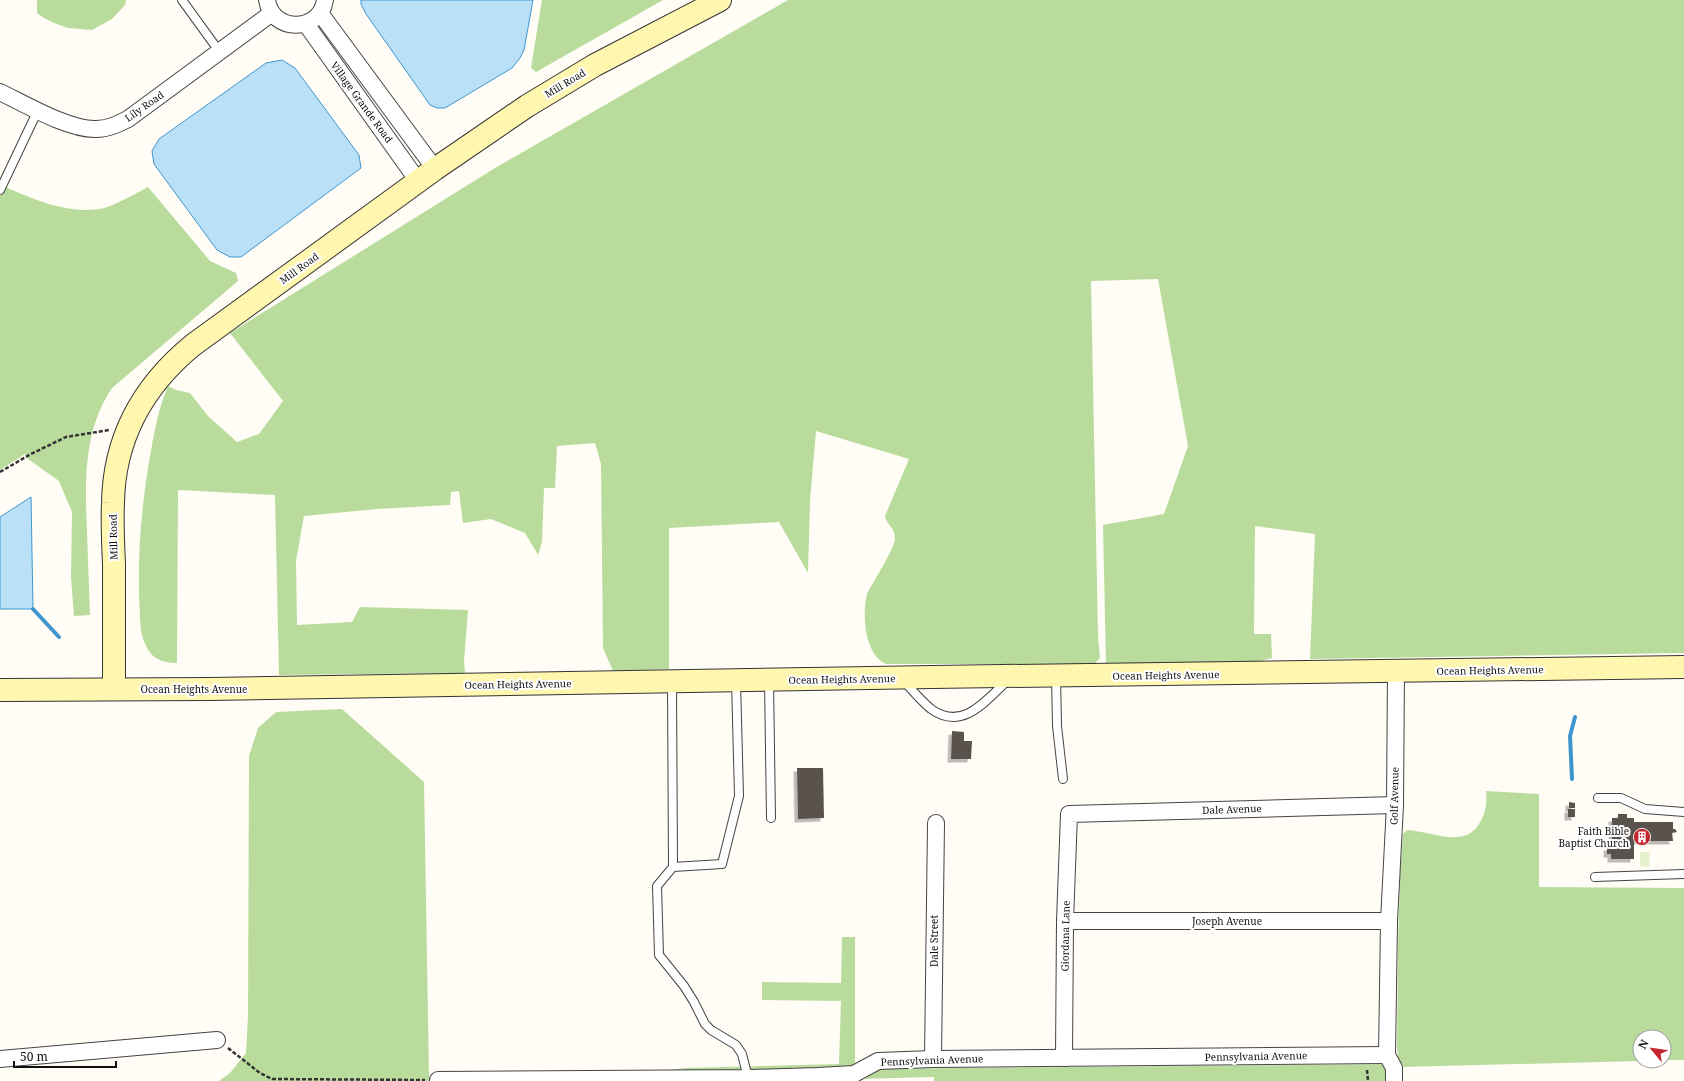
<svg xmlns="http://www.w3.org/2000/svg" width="1684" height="1081" font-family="'Noto Serif',serif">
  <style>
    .forest { fill: #b9dc9c }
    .pitch { fill: #e6f2cf }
    .water { fill: #b9e0f7; stroke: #3f96cf }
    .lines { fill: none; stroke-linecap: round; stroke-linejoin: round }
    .stream { stroke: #3f96cf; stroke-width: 4 }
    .building { fill: #5a524d; filter: url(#shadow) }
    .lane-casing { stroke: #444; stroke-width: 10 }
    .street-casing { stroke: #444; stroke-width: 18 }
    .secondary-casing { stroke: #333; stroke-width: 24 }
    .path { stroke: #333; stroke-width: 2.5; stroke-dasharray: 4 2; stroke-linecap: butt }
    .lane { stroke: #fff; stroke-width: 8 }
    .street { stroke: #fff; stroke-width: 16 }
    .secondary { stroke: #fff6b0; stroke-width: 22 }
    .labels { text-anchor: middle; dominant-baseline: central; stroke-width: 4; stroke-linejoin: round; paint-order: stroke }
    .street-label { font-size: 10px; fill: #111; stroke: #fff }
    .poi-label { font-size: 10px; fill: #111; stroke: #fff; text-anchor: end }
  </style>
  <defs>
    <filter id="shadow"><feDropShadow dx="-3.5" dy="3.5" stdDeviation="0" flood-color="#0004"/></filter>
  </defs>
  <rect width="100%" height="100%" fill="#fffdf5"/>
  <g class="forest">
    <polygon points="37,0 126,0 125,5 112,19 92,30 68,28 54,23 44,18 37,13"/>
    <polygon points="542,0 663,0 536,72 531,68"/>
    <path d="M788,0H1684V653L1310,659L1315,534L1255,526L1254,634H1271L1272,658L1261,661L1106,665L1103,525L1164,514L1188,446L1158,279L1091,281L1098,636L1100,658L1094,664H886C864,654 862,614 867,594C872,584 896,546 895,538C895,528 886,524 885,516L909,459L816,431L810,501L808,573L779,522L669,528V669L613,671L603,648L601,464L595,443L557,446L555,488H544L542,542L538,555L525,533L491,519L463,523L459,491L451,492L450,505L377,509L304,516L296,561L297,625L352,622L360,607L468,610L464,661L465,673L279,675L275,495L178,490L177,663C154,663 146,652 141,631C136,571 140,510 151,451C155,428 159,407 168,386L176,390L190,393L208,416L237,442L259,434L283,401L230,333L495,168Z"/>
    <path d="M0,185C32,198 68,216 104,208C116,205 136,193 148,187L210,261L236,273L238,281L112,388C83,431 85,482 87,532C88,560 89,587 90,615L74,616L71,577L72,512L59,481L28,459L25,454L0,470Z"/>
    <path d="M342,709L424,782L429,1077L587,1080L686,1068L839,1064L841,1001L762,1000V982L841,983L842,937H855V1069L1399,1064L1397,1048L1398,945L1400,873L1403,834L1407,830C1431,831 1464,849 1479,824C1486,813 1487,803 1486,791L1539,794V887L1684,888V1060H1664V1037H1640V1061L1400,1067L1402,1081H934V1077L781,1081H219L230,1073L246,1053L248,1016L249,756L258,728L276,712Z"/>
  </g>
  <polygon class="pitch" points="1640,852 1650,852 1649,867 1640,866"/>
  <g class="water">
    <polygon points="361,0 533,0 524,50 520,58 512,68 445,108 437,108 430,105 366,14 361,4"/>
    <polygon points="282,60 295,68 359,155 361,168 241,257 230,257 217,250 154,164 152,151 159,139 266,63"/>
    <polygon points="31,497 33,609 0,609 0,517"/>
  </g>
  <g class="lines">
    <g class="stream">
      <polyline points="33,609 59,637"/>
      <polyline points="1572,779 1570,736 1575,717"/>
    </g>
  </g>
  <g class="building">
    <polygon points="952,731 964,732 964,741 972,741 971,759 951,759"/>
    <polygon points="797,768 823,768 824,818 798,819"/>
    <polygon points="1569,802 1575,803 1575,808 1569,808"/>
    <rect x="1568" y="809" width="7" height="8"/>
    <polygon points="1618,814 1627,814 1627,818 1634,818 1634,822 1673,822 1673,829 1675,829 1677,832 1672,833 1673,841 1634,841 1634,859 1611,859 1611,854 1607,854 1607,847 1612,847 1612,818 1618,818"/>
  </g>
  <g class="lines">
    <defs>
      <g id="lane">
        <polyline points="182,0 219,51"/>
        <polyline points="0,190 38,110"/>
        <polyline points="1056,677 1057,726 1063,779"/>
        <polyline points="769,680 771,818"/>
        <path d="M903,680C912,690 921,701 931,709C963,732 986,700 1008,680"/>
        <polyline points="672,683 673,867 722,864 739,796 736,681"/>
        <polyline points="1598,798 1621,798 1645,809 1684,812"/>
        <polyline points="673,867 657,886 659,955 684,986 694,1002 705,1024 711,1030 736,1045 742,1054 746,1070 751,1078"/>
        <polyline points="1595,877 1684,874"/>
      </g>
      <g id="street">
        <path d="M267,0C272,33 320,33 325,0"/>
        <polyline points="320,13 435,169"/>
        <polyline points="306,24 418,181"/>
        <path d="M0,92C25,104 69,130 96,129C108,129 118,124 128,119L272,13"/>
        <polyline points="1065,921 1389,921"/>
        <polyline points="1064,1058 1065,921 1069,814 1395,805"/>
        <polyline points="0,1059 217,1040"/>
        <polyline points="933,1059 936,823"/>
        <polyline points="438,1080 751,1078 818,1076 854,1074 878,1061 933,1059 1387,1055"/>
        <polyline points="1394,1081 1394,1068 1387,1055 1389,921 1395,805 1396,671"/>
      </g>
      <g id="secondary">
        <path d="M114,689C114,647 114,605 114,564C113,543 112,523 113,503C114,438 143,386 193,345L435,169L527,106L595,65L720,0"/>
        <polyline points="0,690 210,689 932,677 1684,667"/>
      </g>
    </defs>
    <use href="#lane" class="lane-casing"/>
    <use href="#street" class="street-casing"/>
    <use href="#secondary" class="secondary-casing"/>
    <g class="path">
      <polyline points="0,472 31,454 66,437 109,430"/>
      <polyline points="228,1048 260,1073 272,1079 425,1080"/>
      <polyline points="1367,1070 1368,1081"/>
    </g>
    <use href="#lane" class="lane"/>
    <use href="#street" class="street"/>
    <use href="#secondary" class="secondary"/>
  </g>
  <defs>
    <symbol id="building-disc" viewBox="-11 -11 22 22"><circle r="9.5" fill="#c4262e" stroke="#fff"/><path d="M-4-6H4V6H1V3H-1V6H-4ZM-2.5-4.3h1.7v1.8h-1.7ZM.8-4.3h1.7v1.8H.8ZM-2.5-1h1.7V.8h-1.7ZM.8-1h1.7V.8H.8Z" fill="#fff"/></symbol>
  </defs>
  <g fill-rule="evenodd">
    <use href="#building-disc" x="1632" y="827" width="20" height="20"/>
  </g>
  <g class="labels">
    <g class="street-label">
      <text transform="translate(565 83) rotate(-31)">Mill Road</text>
      <text transform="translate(362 102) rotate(54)">Village Grande Road</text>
      <text transform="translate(144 106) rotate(-35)">Lily Road</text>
      <text transform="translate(299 268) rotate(-36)">Mill Road</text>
      <text transform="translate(113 537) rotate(-91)">Mill Road</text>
      <text transform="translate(1490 670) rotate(-1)">Ocean Heights Avenue</text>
      <text transform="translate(1166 675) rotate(-1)">Ocean Heights Avenue</text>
      <text transform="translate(842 679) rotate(-1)">Ocean Heights Avenue</text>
      <text transform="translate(518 684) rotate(-1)">Ocean Heights Avenue</text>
      <text x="194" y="689">Ocean Heights Avenue</text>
      <text transform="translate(1394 796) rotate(-89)">Golf Avenue</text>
      <text transform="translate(1232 809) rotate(-2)">Dale Avenue</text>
      <text x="1227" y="921">Joseph Avenue</text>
      <text transform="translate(1065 936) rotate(-89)">Giordana Lane</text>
      <text transform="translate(934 941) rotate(-90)">Dale Street</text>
      <text transform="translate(1256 1056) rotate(-1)">Pennsylvania Avenue</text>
      <text transform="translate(932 1060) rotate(-2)">Pennsylvania Avenue</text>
    </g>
    <g class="poi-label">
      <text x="1629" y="831">Faith Bible<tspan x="1629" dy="12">Baptist Church</tspan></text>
    </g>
  </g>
  <g transform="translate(1652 1049) rotate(299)"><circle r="19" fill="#ffffff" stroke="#a0a0a0"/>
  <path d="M0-3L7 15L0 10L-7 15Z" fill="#c4262e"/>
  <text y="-6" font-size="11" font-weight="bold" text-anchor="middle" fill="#111111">N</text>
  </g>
  <path d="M14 1061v6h102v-6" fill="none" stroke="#111111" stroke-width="2"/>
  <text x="20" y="1061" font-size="12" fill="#111111" stroke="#ffffff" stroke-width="3" paint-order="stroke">50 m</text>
</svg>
